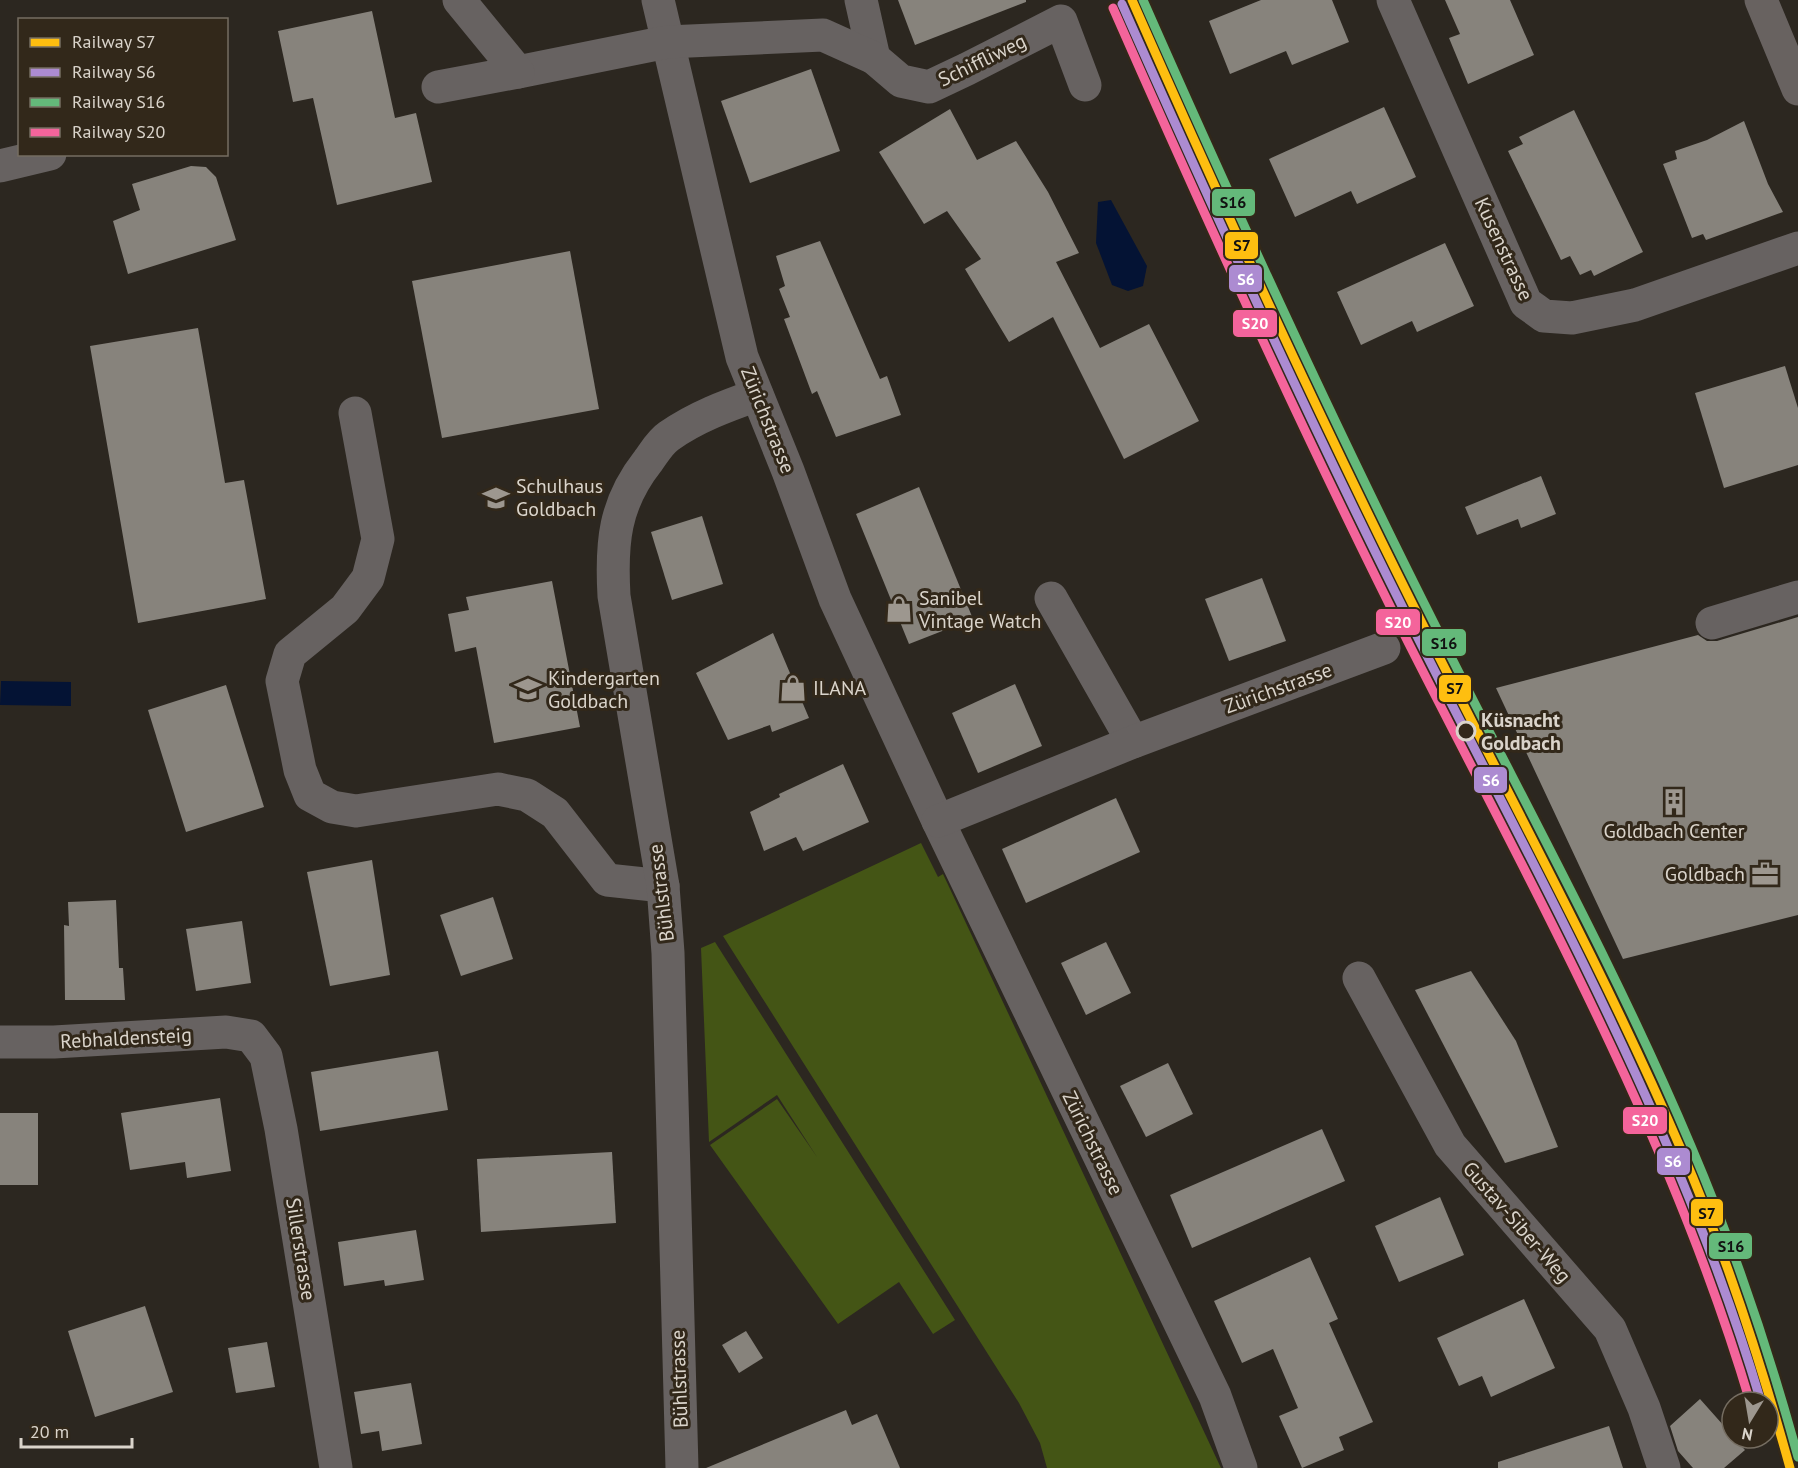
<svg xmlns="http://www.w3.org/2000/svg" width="1798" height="1468" font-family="'PT Sans',sans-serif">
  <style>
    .green { fill: #445515 }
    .water { fill: #041334 }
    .building { fill: #87837c }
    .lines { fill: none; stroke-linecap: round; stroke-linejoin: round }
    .minor { stroke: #676261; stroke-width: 33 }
    .major { stroke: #686260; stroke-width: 33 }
    .rail-1-casing { stroke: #32281a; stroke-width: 14 }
    .rail-2-casing { stroke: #32281a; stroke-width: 14 }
    .rail-3-casing { stroke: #32281a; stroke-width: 14 }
    .rail-4-casing { stroke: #32281a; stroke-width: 14 }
    .rail-1 { stroke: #febe10; stroke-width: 9 }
    .rail-2 { stroke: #ac8bd1; stroke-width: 9 }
    .rail-3 { stroke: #64b97a; stroke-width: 9 }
    .rail-4 { stroke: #f4649b; stroke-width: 9 }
    .stop-dot { fill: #32281a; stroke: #dad4cb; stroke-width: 3 }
    .labels { text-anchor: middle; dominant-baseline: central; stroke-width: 6; stroke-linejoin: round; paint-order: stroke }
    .street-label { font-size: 20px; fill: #dad4cb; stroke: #32281a }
    .poi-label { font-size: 20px; fill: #dad4cb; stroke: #32281a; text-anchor: start }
    .stop-label { font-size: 20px; font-weight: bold; fill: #dad4cb; stroke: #32281a; text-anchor: start }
    .line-badge { stroke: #32281a; stroke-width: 2 }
    .badge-label { font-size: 16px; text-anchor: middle; font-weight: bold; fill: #fff }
    .pale-badge-label { font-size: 16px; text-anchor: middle; font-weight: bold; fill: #111 }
  </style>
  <rect width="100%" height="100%" fill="#2c2720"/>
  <g class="green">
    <polygon points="921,843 938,877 943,874 1221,1468 1047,1468 1040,1443 1019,1403 723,936"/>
    <polygon points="715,942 955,1320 933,1334 899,1282 838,1324 710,1145 777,1099 817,1157 777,1095 709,1142 701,948"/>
  </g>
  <g class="water">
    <polygon points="1111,200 1147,266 1143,286 1128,291 1112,285 1096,243 1098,202"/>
    <polygon points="1,681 71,682 71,706 0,705"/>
  </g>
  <g class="building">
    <polygon points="898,0 1026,0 1026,2 915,45"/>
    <polygon points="1261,0 1332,0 1349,42 1292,65 1286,51 1230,74 1209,21"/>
    <polygon points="1445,0 1510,0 1534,55 1468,84 1449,38 1460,34"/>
    <polygon points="372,11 395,118 416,113 432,182 337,205 313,98 293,102 278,31"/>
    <polygon points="811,69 840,151 750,183 721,101"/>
    <polygon points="1384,107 1416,177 1357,204 1351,191 1295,217 1269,159"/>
    <polygon points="950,109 977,160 1016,141 1048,192 1079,253 1056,262 1100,348 1149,324 1199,421 1124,459 1053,317 1009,342 965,269 981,259 947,211 924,224 879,152"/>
    <polygon points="1574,110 1643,252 1594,276 1591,270 1580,275 1570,256 1561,260 1508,151 1523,144 1519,137"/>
    <polygon points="1744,121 1768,184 1783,212 1706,240 1703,234 1692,238 1663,164 1677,159 1675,151 1707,140"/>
    <polygon points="191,166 206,167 216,177 236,240 128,274 113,221 140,210 132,184"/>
    <polygon points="820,241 880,379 887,376 901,415 836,437 817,391 812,394 784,319 790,317 779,289 785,286 776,256"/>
    <polygon points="1445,243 1474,306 1417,332 1412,321 1361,345 1337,292"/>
    <polygon points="570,251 599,409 442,438 412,281"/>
    <polygon points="198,328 225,483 244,480 266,599 138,623 90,346"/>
    <polygon points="1785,366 1798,408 1798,465 1724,488 1695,393"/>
    <polygon points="1541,476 1556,514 1521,528 1518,519 1477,535 1465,507"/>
    <polygon points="919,487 973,619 909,644 856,514"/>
    <polygon points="702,516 723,584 672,600 651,532"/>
    <polygon points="1262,578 1286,641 1229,661 1205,599"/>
    <polygon points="552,581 580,727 494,743 476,647 455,652 448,614 469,610 466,597"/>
    <polygon points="1798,617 1798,915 1623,959 1496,688 1698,635 1707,641 1717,641"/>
    <polygon points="773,633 809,718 772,732 770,725 728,740 696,673"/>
    <polygon points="1015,684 1042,746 978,773 952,713"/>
    <polygon points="226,685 264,807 186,832 148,710"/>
    <polygon points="843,764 869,822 803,851 796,837 764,851 750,812 780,797 779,794"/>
    <polygon points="1116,798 1140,852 1026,903 1002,849"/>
    <polygon points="372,860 390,975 330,986 307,872"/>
    <polygon points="493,897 513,959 461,976 440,915"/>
    <polygon points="116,900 119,968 123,968 125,1000 65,1000 64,925 69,926 68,902"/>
    <polygon points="242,921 251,983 196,991 186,929"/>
    <polygon points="1106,942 1131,993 1086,1015 1061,963"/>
    <polygon points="1471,971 1516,1041 1558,1147 1505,1163 1415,990"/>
    <polygon points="438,1051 448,1110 320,1131 311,1072"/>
    <polygon points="1168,1063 1193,1114 1146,1137 1120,1086"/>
    <polygon points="220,1098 231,1171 187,1178 185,1162 130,1170 121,1113"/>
    <rect x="0" y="1113" width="38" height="72"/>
    <polygon points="1322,1129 1345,1181 1192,1248 1170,1195"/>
    <polygon points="612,1152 616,1223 481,1232 477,1159"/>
    <polygon points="1440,1197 1464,1255 1399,1282 1375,1226"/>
    <polygon points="416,1230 424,1280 385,1286 384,1280 344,1286 338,1242"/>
    <polygon points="1310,1257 1338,1319 1329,1323 1373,1422 1339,1437 1344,1450 1302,1468 1279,1416 1298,1408 1273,1349 1242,1363 1214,1301"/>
    <polygon points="1524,1299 1555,1368 1491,1397 1482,1376 1459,1386 1437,1338"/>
    <polygon points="145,1306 173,1392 95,1417 68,1331"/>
    <polygon points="746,1331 763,1358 739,1373 722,1345"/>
    <polygon points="267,1342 275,1387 236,1393 228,1348"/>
    <polygon points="411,1383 422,1444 382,1451 379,1431 361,1434 354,1392"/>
    <polygon points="1700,1399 1732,1435 1732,1438 1734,1438 1745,1450 1724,1468 1693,1468 1678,1451 1670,1426"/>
    <polygon points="846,1410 852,1425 877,1414 900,1468 706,1468"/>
    <polygon points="1609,1426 1623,1468 1498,1468 1498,1462"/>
  </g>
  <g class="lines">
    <g class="minor">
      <polyline points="658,0 742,357 788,471 835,599 938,821 1215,1396 1241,1468"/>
      <polyline points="861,0 874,58"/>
      <polyline points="1393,0 1526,303 1544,316 1572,318 1635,305 1798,248"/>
      <polyline points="518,72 667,42 823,35 874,58 901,81 929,87 967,69 1061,21 1085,85"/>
      <polyline points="438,87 518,72 459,0"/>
      <polyline points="0,166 50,154"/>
      <polyline points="355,413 378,539 368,578 345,609 290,654 282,681 300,770 310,795 332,807 356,811 498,789 527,795 555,813 607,880 663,886"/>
      <polyline points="1051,598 1133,742"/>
      <polyline points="1712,623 1798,597"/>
      <polyline points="938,821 1133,742 1384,648"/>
      <polyline points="1359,978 1450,1145 1610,1329 1644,1408 1664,1468"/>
      <polyline points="0,1042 54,1042 226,1032 251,1036 266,1056 281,1129 336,1468"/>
      <path d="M682,1468L668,953L663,886L614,596C611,543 614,504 648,461C654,453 660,442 669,436C696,417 726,406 757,395"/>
    </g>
    <polyline class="major" points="1761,0 1798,89"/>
    <defs>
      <path id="rail-1" d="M1132,0C1225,212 1322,424 1426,631C1512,802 1604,971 1680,1147C1725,1251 1760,1359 1790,1468"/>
      <path id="rail-2" d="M1122,4C1217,219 1314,432 1420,642C1545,889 1682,1134 1761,1402"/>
      <path id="rail-3" d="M1143,0C1236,211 1332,421 1436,627C1522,799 1616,968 1691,1146C1734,1247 1769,1351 1798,1457"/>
      <path id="rail-4" d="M1113,8C1207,222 1304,435 1409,644C1534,891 1671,1135 1750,1402"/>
    </defs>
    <use href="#rail-1" class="rail-1-casing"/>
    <use href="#rail-2" class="rail-2-casing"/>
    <use href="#rail-3" class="rail-3-casing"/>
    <use href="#rail-4" class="rail-4-casing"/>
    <use href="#rail-1" class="rail-1"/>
    <use href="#rail-2" class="rail-2"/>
    <use href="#rail-3" class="rail-3"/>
    <use href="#rail-4" class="rail-4"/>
  </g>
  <defs>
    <symbol id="school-bare" viewBox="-9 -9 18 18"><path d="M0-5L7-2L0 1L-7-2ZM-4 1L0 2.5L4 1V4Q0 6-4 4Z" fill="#9d978f" stroke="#32281a" stroke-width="2.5" paint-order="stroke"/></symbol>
    <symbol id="shop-bare" viewBox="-9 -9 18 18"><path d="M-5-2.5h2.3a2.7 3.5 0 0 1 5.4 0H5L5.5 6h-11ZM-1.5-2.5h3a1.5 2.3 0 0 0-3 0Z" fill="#9d978f" stroke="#32281a" stroke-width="2.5" paint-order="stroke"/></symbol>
    <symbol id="building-bare" viewBox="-9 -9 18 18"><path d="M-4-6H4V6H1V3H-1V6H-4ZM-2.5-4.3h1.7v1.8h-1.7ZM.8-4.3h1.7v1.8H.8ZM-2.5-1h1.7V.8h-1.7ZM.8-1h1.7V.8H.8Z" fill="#9d978f" stroke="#32281a" stroke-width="2.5" paint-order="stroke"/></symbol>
    <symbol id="office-bare" viewBox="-9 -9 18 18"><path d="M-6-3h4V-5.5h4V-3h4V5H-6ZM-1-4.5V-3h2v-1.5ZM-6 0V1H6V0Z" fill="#9d978f" stroke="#32281a" stroke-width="2.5" paint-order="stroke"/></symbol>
  </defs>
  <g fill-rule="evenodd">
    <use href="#school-bare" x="477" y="479" width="38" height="38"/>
    <use href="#shop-bare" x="880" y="590" width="38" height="38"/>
    <use href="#shop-bare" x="774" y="669" width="38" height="38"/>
    <use href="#school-bare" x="509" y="670" width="38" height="38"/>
    <use href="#building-bare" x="1655" y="783" width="38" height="38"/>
    <use href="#office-bare" x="1746" y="855" width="38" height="38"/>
  </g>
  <circle class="stop-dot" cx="1466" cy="731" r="9"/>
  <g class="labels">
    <g class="street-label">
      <text transform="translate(982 60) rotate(-26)">Schiffliweg</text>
      <text transform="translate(1504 249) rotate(65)">Kusenstrasse</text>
      <text transform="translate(768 420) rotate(68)">Zürichstrasse</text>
      <text transform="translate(1278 688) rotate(-20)">Zürichstrasse</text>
      <text transform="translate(661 893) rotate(-97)">Bühlstrasse</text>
      <text transform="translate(126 1038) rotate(-3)">Rebhaldensteig</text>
      <text transform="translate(1093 1143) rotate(64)">Zürichstrasse</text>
      <text transform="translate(1517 1222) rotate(49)">Gustav-Siber-Weg</text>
      <text transform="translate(301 1249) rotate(81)">Sillerstrasse</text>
      <text transform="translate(679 1379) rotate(-92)">Bühlstrasse</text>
    </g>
    <g class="poi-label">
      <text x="516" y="486">Schulhaus<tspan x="516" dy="23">Goldbach</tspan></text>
      <text x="919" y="598">Sanibel<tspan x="919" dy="23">Vintage Watch</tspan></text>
      <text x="548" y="678">Kindergarten<tspan x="548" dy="23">Goldbach</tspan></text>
      <text x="813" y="688">ILANA</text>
      <text x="1674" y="831" text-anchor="middle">Goldbach Center</text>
      <text x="1745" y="874" text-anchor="end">Goldbach</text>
    </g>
    <g class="stop-label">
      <text x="1481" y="720">Küsnacht<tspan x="1481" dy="23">Goldbach</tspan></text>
    </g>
  </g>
  <g class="line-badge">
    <rect x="1211" y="188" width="45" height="29" rx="6" fill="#64b97a"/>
    <rect x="1224" y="231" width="35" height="29" rx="6" fill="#febe10"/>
    <rect x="1228" y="264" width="35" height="29" rx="6" fill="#ac8bd1"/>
    <rect x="1232" y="309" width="46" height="29" rx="6" fill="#f4649b"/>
    <rect x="1375" y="608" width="46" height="28" rx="6" fill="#f4649b"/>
    <rect x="1421" y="628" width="46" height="29" rx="6" fill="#64b97a"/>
    <rect x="1438" y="674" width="34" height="29" rx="6" fill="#febe10"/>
    <rect x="1473" y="766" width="35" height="28" rx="6" fill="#ac8bd1"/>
    <rect x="1622" y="1106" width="46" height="29" rx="6" fill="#f4649b"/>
    <rect x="1656" y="1147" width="35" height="29" rx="6" fill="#ac8bd1"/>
    <rect x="1690" y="1198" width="34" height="29" rx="6" fill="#febe10"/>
    <rect x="1708" y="1232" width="45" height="28" rx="6" fill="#64b97a"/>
  </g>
  <g class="badge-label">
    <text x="1246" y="285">S6</text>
    <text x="1255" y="329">S20</text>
    <text x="1398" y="628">S20</text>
    <text x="1491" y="786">S6</text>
    <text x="1645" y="1126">S20</text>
    <text x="1673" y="1167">S6</text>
  </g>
  <g class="pale-badge-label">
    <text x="1233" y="208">S16</text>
    <text x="1242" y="251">S7</text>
    <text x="1444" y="649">S16</text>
    <text x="1455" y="694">S7</text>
    <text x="1707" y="1219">S7</text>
    <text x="1731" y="1252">S16</text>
  </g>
  <rect x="18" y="18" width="210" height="138" fill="#32281a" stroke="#756d61" stroke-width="1.5"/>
  <rect x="30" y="38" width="30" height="9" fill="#febe10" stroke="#756d61" stroke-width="1.5"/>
  <text x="72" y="48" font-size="18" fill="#dad4cb">Railway S7</text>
  <rect x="30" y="68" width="30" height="9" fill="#ac8bd1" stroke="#756d61" stroke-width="1.5"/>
  <text x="72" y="78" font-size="18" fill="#dad4cb">Railway S6</text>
  <rect x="30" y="98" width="30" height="9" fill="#64b97a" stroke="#756d61" stroke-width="1.5"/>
  <text x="72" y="108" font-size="18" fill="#dad4cb">Railway S16</text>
  <rect x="30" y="128" width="30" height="9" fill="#f4649b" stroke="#756d61" stroke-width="1.5"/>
  <text x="72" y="138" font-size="18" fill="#dad4cb">Railway S20</text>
  <g transform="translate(1750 1420) rotate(191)"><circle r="28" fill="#32281a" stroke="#756d61" stroke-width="1.5"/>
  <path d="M0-4.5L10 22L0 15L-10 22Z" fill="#9d978f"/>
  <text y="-9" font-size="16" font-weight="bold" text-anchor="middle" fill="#dad4cb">N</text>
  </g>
  <path d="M21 1438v9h111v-9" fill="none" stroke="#dad4cb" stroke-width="3"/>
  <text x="30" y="1438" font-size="18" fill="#dad4cb" stroke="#32281a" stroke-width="4.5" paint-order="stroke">20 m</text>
</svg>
